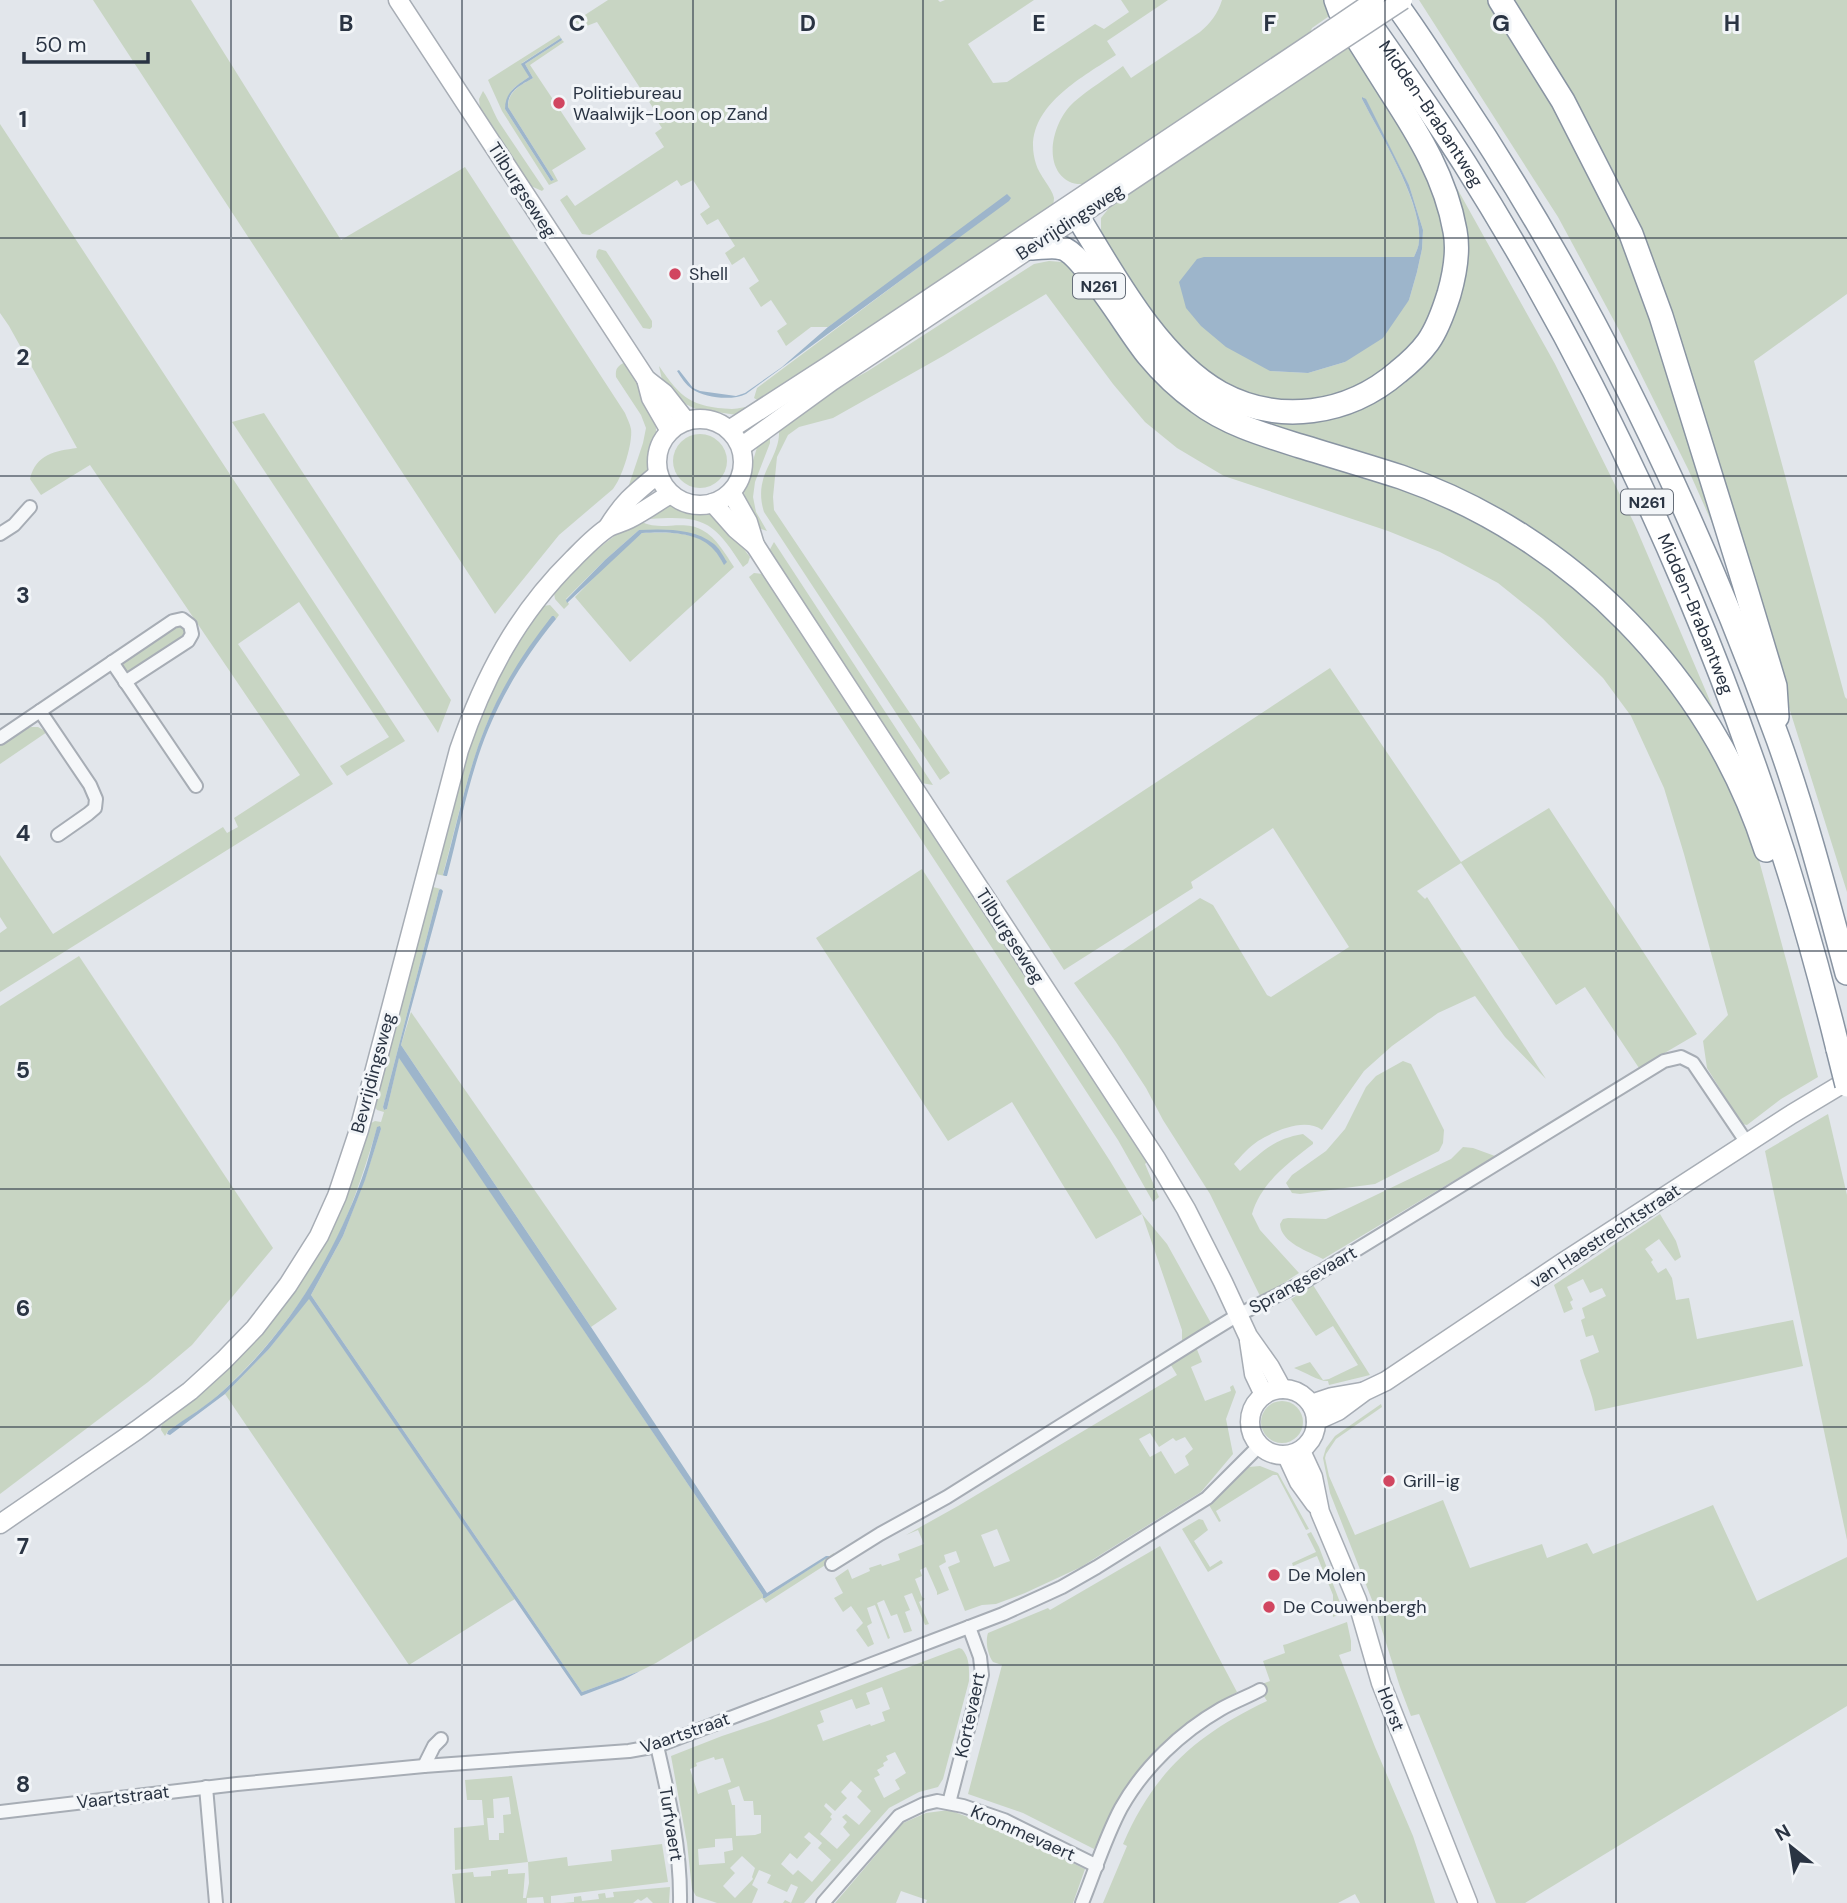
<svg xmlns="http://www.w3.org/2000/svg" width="1847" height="1903" font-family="'DM Sans',sans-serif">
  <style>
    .green { fill: #c8d5c3; fill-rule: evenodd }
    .water { fill: #9db5cb }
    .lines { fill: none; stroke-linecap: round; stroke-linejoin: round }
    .street-casing { stroke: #a7adb5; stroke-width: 16 }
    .secondary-casing { stroke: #a7adb5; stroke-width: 21 }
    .highway-casing { stroke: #8994a2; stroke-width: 26 }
    .street { stroke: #f5f7f9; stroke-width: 12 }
    .secondary { stroke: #fff; stroke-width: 18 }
    .highway { stroke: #fff; stroke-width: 23 }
    .secondary-bridge-casing { stroke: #a7adb5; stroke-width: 21; stroke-linecap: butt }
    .highway-bridge-casing { stroke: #8994a2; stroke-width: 26; stroke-linecap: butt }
    .secondary-bridge { stroke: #fff; stroke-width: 18 }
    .highway-bridge { stroke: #fff; stroke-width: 23 }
    .grid { fill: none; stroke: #2a3443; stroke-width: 2; stroke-opacity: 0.55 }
    .poi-dot { fill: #d14660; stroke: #f2f5f8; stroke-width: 2.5 }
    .labels { text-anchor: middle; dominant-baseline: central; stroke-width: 6; stroke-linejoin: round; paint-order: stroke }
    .shield { fill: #f2f5f8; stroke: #666e79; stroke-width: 2 }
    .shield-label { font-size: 16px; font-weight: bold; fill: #2a3443 }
    .poi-label { font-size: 18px; fill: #2a3443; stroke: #f2f5f8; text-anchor: start }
    .street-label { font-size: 18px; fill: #2a3443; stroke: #f2f5f8 }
    .grid-label { font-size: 23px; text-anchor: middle; font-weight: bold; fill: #2a3443; stroke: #f2f5f8; stroke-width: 6; stroke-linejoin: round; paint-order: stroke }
  </style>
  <rect width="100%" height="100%" fill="#e2e6eb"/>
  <g class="green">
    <path d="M93,0H191L341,240L465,167L625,413C627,418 630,424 631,429C633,443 622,478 613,489L559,535L495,614Z"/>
    <path d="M608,0H938L940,2L945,0H1034L968,44L993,83L1007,82L1095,24L1104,29L1129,12L1121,0H1168L1107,41L1116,55C1079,79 1019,111 1036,164C1039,175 1052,188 1054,198C1054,201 1053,205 1052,209L764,404L754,398L757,388L1011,198L828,327H811L786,346L777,331L787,324L771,300L761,307L749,288L759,281L744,257L732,265L725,253L735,246L718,219L707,225L700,214L710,207L693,180L681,186L677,180L590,235L582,234L560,200L567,195L575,206L664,147L655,133L662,128L656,119L659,117L597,22L584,27L574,22Z"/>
    <path d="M1222,0H1327L1335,12L1312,28L1310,33L1093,182C1080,186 1068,185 1059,173C1045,153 1056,118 1074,102C1089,89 1107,78 1123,66L1131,78L1200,32C1211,23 1218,13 1222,0Z"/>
    <polygon points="1419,0 1493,0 1527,53 1631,249 1732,568 1688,469 1619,330 1558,217"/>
    <polygon points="1506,0 1847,0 1847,294 1754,361 1845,697 1847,699 1847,892 1672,335"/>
    <path d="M559,35L561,38L522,63L529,77C513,88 509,89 505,109L551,181L554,180L508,107C508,91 521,85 533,78L525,64L562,40L564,42L530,65L586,149L552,170L558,181L549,185L502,111L488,80Z"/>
    <path d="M1356,43L1437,184L1449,231L1447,279L1430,325L1405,359L1367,385L1326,400L1279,403L1246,394L1218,382L1159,328L1101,240V218L1117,198ZM1363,97L1409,185L1423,230L1422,249L1417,272L1409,300L1345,362L1308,373L1270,371L1204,257H1414C1416,252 1419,247 1419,242C1423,203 1380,134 1362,99Z"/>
    <path d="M483,91C490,101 493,112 499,122L544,189L542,191L531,186L480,109L479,99Z"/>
    <path d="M0,124L405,741L347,776L340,766L389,737L299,602L238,644L333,784L0,992V933L7,928L0,917V855L53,934L223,827L227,833L238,827L234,818L300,775L90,465L41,495L30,479C36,454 55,451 77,448L9,326L0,313Z"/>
    <polygon points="1449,174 1555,364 1634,523 1725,736 1560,555 1230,415 1207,393 1328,415 1450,317"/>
    <polygon points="599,249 606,251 652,321 652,327 650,329 643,328 596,257 597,251"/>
    <path d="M1049,261L1062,262L1072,267L1159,378L1451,504L1563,573L1626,629L1689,709L1748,820L1818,1077L1781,1099L1747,1125L1742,1124L1707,1068L1703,1041L1728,1015L1684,854L1664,788L1631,716L1603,678L1543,619L1498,583L1440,552L1388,531L1224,476L1177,448L1145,422L1113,384L1046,294L943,356L833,418L799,427L788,435L777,457L773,497L774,510L950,773L940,780L764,512C752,473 781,460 779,429L800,409L868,371L1034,264Z"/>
    <path d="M625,362C636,379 658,411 656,432C655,441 651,450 650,459C647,474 643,483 628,488L643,443L646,428L641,415L616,377C615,368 618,366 625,362Z"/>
    <path d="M659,366C681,398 691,407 732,409C739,409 746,406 754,406L737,415L696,409L681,402L662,380Z"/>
    <polygon points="264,413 451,700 438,733 232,422"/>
    <polygon points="770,431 770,443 755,482 753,497 756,512 767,531 756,527 745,503 744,491 758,444"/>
    <circle cx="700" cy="461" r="27"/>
    <path d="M672,506C682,509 691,509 700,511C722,516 737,540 750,557L748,563L743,567C714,522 705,515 650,519L645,514L660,507Z"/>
    <path d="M638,519C656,534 682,518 702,530C717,538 725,554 734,567L630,662L575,597L608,563L642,533C665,533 697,530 714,549C718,553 721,560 724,564L717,547L693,534L667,530H639L605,560L566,599L569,604L564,609L555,599L554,593C577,563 608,540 638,519Z"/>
    <polygon points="774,542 933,785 921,783 769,551"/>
    <polygon points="754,573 763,574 1148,1161 1145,1164 1159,1197 1153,1202 1118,1140 749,577"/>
    <path d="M550,605L559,615L556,619L554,616C531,646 509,675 493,710C469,761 458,820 443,874L445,876L436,874C450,822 461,769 479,718C494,678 517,640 543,606Z"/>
    <polygon points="180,625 185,630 183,636 132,671 128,672 124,669 123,664 125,661"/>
    <path d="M1330,668L1461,862L1549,808L1697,1034L1639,1068L1585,987L1556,1005L1461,863L1417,891L1425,899L1427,897L1546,1079L1505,1037L1475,996L1438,1013L1392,1046L1364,1071L1322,1130C1305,1117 1274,1131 1258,1141C1249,1147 1241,1156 1234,1164L1240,1171C1262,1152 1273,1139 1303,1134L1313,1142V1144C1288,1163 1261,1183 1252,1214L1260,1230L1299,1273L1261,1298L1210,1194L1163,1120L1146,1088L1116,1042L1074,983L1200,898L1213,905L1267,995L1271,997L1349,947L1273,828L1191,882L1193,888L1064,970L1006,881Z"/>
    <polygon points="31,727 38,727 47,732 0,764 0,745 24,729"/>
    <polygon points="922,869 1110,1161 1142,1214 1167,1244 1212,1325 1182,1342 1182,1330 1142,1214 1096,1239 1012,1102 948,1141 816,938"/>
    <path d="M433,887L441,889L439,890L383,1107L384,1110L387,1109L399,1057L765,1598L834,1553L833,1559L830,1562L766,1603L762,1598L656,1663L640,1671L582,1692L311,1295L343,1236L365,1179L381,1129L377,1128C366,1164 355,1200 339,1234C311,1293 272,1345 224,1390C208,1405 187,1418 168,1431L165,1436L161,1430L162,1422C243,1364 304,1297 343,1204C354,1178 361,1150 371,1123L375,1121L381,1122L384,1112L377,1110L375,1107Z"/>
    <polygon points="79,956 273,1248 192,1345 148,1382 0,1494 0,1006"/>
    <polygon points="411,1012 617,1309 591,1327 401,1045"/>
    <polygon points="1403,1061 1411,1064 1444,1130 1443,1143 1439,1151 1375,1184 1300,1194 1292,1193 1286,1183 1292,1175 1326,1151 1345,1129 1366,1087 1376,1076"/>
    <polygon points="1828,1114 1847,1195 1847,1540 1765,1151"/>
    <path d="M1463,1147L1473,1148L1495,1156L1323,1259C1308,1251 1281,1243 1280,1224L1283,1219L1288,1218L1326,1219L1451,1159Z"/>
    <path d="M1660,1214L1676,1241L1681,1257L1675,1261L1659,1239L1645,1249L1653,1260L1651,1262L1658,1273L1666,1268L1672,1278L1676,1300L1689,1298L1697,1339L1793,1320L1803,1366L1595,1411C1593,1393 1584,1378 1580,1360L1599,1352L1593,1335L1586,1337L1581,1320L1585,1318L1582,1308L1606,1296L1602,1288L1590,1293L1583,1279L1567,1287L1573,1300L1570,1302L1573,1309L1564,1313L1554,1285Z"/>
    <path d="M1313,1285L1370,1375L1329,1385L1328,1381C1320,1382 1305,1372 1294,1368L1310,1362L1323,1380L1329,1379L1358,1365L1333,1326L1316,1336L1291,1299Z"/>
    <polygon points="309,1298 515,1599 409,1665 225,1394 269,1349"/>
    <path d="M1196,1347L1202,1362L1191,1367L1205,1401L1231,1391L1230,1387L1233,1385L1236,1392L1226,1419L1233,1454L1201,1492L1081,1567L1025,1593L996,1604L982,1605L965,1611L948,1567L960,1562L956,1551L944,1555L946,1562L939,1566L949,1590L937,1595V1592L926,1567L920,1570L922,1576L915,1579L922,1597L925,1599L919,1602L929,1624L925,1625L912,1593L904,1596L910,1610L905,1612L912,1631L904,1633L897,1614L891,1616L884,1600L877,1603L890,1638L888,1639L875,1605L867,1608L872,1623L867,1626L874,1644L868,1647L856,1630L863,1623L851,1606L843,1612L834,1598L843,1593L835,1578L848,1569L852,1579L870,1571L869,1568L881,1564L882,1566L900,1560L898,1554L924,1544L918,1530L906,1535L958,1506L1177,1375L1169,1362ZM1150,1433L1159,1447L1173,1438L1176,1441L1185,1437L1193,1449L1185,1456L1189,1465L1175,1474L1161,1451L1150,1457L1139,1439ZM997,1529L1010,1561L994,1567L981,1535Z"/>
    <circle cx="1282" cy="1422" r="21"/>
    <polygon points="1381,1404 1382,1407 1336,1439 1326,1454 1325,1458 1329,1476 1355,1535 1443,1500 1470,1568 1542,1544 1547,1558 1587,1543 1593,1554 1713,1505 1757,1601 1847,1557 1847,1706 1525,1903 1496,1903 1419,1714 1411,1716 1400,1687 1374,1605 1330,1493 1323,1458 1326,1448 1335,1436"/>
    <polygon points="1260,1466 1278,1473 1309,1529 1306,1530 1277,1475 1273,1475 1216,1511 1221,1521 1219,1522 1209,1505 1249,1467"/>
    <polygon points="1199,1519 1203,1520 1208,1530 1194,1541 1210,1567 1221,1560 1223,1563 1208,1572 1182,1529"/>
    <polygon points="1311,1532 1319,1547 1344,1613 1333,1617 1333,1595 1317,1556 1293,1566 1292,1563 1316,1552 1307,1534"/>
    <path d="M1160,1546L1237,1692C1195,1715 1153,1744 1127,1786C1115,1806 1105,1828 1094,1849L1023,1813L968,1794L1002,1665L993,1662C988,1655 985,1642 988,1633L1048,1608L1050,1610Z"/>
    <path d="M1347,1622L1351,1641V1651L1339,1655L1375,1747L1413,1836L1435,1903H1360L1355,1894L1338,1903H1103L1127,1846L1123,1844C1154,1772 1197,1734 1267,1701L1260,1690L1262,1684L1270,1681L1263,1661L1285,1653L1283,1645L1287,1644Z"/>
    <path d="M959,1648L962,1649C970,1658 969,1669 969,1681L943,1779L938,1787L919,1792L889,1808L804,1903H783L785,1900L791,1903L798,1887L791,1884L787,1892L767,1883L771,1875L759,1870L752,1885L758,1889L752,1903H717L696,1896L692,1889L687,1843L671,1756L722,1736L770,1720ZM882,1687L890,1709L882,1712L885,1721L871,1726L870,1724L823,1741L817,1725L824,1722L820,1711L852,1699L856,1709L870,1704L866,1693ZM895,1752L906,1773L895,1780L900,1789L884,1798L874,1778L880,1775L877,1770L884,1766L883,1763L888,1760L886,1756ZM714,1757L715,1760L723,1758L731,1782L698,1794L690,1769L697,1766L696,1763ZM851,1781L862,1791L857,1797L871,1811L859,1825L846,1814L842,1817L847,1822L843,1827L850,1835L837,1849L820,1834L832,1819L830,1817L832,1814L824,1806L826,1803L835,1811L847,1798L841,1792ZM739,1786L744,1801H753L754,1815H761V1833L755,1835L736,1836L735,1805H732L728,1790ZM809,1832L822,1843L818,1848L831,1860L812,1882L798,1870L793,1875L781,1864L790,1853L797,1859L811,1843L804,1837ZM732,1838L733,1850L724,1852L725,1863L699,1865L698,1849L715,1847V1839ZM742,1856L755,1868L752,1877L753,1879L735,1898L723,1886L735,1873L730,1868Z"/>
    <path d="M512,1776L528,1862L567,1857L568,1866L612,1861L611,1850L662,1844L668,1882L551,1896V1903H544L543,1897L527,1898V1903H455L452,1874L473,1872L474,1877L491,1876V1871L508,1869V1874L525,1873L523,1898H526L529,1883L528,1862L455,1870L454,1828L484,1825L482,1800H467L465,1780ZM509,1797L511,1814L503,1815L504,1833H499V1840H489L487,1818H494L493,1799Z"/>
    <polygon points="949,1810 1011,1833 1085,1869 1073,1903 926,1903 927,1900 901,1891 896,1903 835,1903 903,1823 926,1813"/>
    <polygon points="670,1887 669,1903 653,1903 647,1897 641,1901 638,1899 633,1903 563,1903 574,1902 574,1897 581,1896 582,1901 599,1899 598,1894 605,1893 606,1898 614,1897 613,1892"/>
  </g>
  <g class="water">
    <path d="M561,38L562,40L525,64L533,78C521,85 507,91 508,107L554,180L551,181L505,109C505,92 516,86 529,77L521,64Z"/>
    <path d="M1362,97L1366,99L1409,185L1423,230L1422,249L1417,272L1409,300L1383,338L1345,362L1308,373L1270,371L1226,347L1201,326L1186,308L1179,282L1197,259L1204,257H1414C1416,252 1419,247 1419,241C1423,203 1380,134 1362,99Z"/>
    <path d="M1007,194L1011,198L1009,201L746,394C732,401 705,398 692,389C685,384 681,377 677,371L679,370L693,388L700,391L736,396L745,393L782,367L828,327Z"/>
    <path d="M639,530C664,529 694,528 714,544C720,549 723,556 727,562L724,565C721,560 718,554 714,550C698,531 665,532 642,533L567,603L566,600L605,560Z"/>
    <path d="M552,616H554L556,619C528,653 505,689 488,730C469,776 460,827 447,876H445L443,875C457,826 466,775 485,728C501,687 525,650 552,616Z"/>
    <polygon points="441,889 443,891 401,1045 591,1327 767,1593 826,1556 830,1556 765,1598 763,1598 763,1595 399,1058 387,1109 384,1110 383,1107 439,890"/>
    <path d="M380,1126L381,1129L365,1180L343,1236L311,1295L582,1692L640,1671L623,1680L581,1696L309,1299L269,1349L225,1394L170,1435L167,1434L168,1431C186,1418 207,1406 224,1390C287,1333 333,1258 362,1178C368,1162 372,1144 377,1127Z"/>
  </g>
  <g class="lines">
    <defs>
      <g id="street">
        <polyline points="0,534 14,525 30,507"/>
        <polyline points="112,662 196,786"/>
        <polyline points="40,711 90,785 96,799 95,808 88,814 58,835"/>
        <polyline points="0,738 173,621 182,619 190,625 192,634 188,641 125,682"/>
        <polyline points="832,1564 880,1534 947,1497 1202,1337 1238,1315 1304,1282 1664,1061 1681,1057 1693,1063 1747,1143"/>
        <path d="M657,1746C669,1797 681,1850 680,1903"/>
        <polyline points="424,1766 434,1746 441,1739"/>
        <polyline points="206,1787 216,1903"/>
        <polyline points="949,1803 982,1675 980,1657 969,1627"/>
        <polyline points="0,1812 237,1784 424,1766 629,1751 657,1746 1003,1614 1062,1587 1097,1567 1207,1498 1259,1446"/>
        <polyline points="823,1903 899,1816 924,1804 937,1801 963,1806 1004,1820 1097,1866"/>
        <path d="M1082,1903C1095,1871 1105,1838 1121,1808C1144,1767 1181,1732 1221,1709C1233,1702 1247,1697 1260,1690"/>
      </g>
      <g id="secondary">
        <polyline points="398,0 646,379 664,393 686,421"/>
        <polyline points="646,379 651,398 670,431"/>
        <circle cx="700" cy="462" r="43"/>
        <polyline points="729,430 828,366 1319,38"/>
        <polyline points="741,447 832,381 1327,50"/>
        <polyline points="731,492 748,522 755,545 764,559 1157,1160 1186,1209 1223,1282 1248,1336 1270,1367 1282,1389"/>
        <polyline points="713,503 736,529 755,545"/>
        <path d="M608,527C624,501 635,493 658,474"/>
        <polyline points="1249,1341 1254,1374 1264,1395"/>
        <circle cx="1283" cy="1422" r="33"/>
        <polyline points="1311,1404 1332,1397 1361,1392"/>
        <polyline points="1316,1421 1338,1411 1365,1391 1386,1381 1562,1263 1792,1114 1847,1081"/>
        <polyline points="1301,1451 1313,1477 1320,1512 1357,1600 1381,1683 1468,1903"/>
        <polyline points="1287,1456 1299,1482 1315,1504"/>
        <path d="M0,1524L137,1430L190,1391L224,1360L255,1328L288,1285L319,1236L337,1196L359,1130L459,750C484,677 517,614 573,559C584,548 596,535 609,527C616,524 623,522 629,519C643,512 657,502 670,494"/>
      </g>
      <g id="highway">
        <path id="s1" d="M1353,0C1391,54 1430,109 1465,164C1636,435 1762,737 1838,1049"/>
        <path d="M1393,0C1415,29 1434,60 1454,90C1589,291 1695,511 1778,739C1805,814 1826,895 1847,973"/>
        <polyline points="1500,0 1563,101 1631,234 1661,316 1744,583 1775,686 1777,717"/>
        <path d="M1078,217C1114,276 1158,358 1220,393C1279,425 1348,415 1398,372C1408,364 1420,353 1428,342C1438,328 1444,310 1449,294C1455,273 1459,252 1455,231C1446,179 1419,135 1391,92C1374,65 1357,38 1340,11L1336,0"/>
        <path d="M1031,248C1040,248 1053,245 1062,248C1084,254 1130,334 1148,355C1162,372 1180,389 1198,402C1227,424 1265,435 1300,446C1333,456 1367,466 1401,477C1571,536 1711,678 1766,850"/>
      </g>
    </defs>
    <use href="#street" class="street-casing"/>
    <use href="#secondary" class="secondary-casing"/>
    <use href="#highway" class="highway-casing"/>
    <use href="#street" class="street"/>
    <use href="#secondary" class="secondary"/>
    <use href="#highway" class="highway"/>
    <defs>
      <g id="secondary-bridge">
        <polyline points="1319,38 1375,0"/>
        <polyline points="1327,50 1403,0"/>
      </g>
      <polyline id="highway-bridge" points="1838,1049 1847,1085"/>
    </defs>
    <use href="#secondary-bridge" class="secondary-bridge-casing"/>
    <use href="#highway-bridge" class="highway-bridge-casing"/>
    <use href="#secondary-bridge" class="secondary-bridge"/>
    <use href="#highway-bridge" class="highway-bridge"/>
  </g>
  <path class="grid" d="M231,0V1903M462,0V1903M693,0V1903M923,0V1903M1154,0V1903M1385,0V1903M1616,0V1903M0,238H1847M0,476H1847M0,714H1847M0,951H1847M0,1189H1847M0,1427H1847M0,1665H1847"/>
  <g class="poi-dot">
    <circle cx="559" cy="103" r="7"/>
    <circle cx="675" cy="274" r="7"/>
    <circle cx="1389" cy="1481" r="7"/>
    <circle cx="1274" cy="1575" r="7"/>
    <circle cx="1269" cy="1607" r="7"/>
  </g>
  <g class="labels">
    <g class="shield">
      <rect x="1073" y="273.5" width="52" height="25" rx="5"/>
      <rect x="1621" y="489.5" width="52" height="25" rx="5"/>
    </g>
    <g class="shield-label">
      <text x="1099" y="286">N261</text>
      <text x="1647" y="502">N261</text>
    </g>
    <g class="poi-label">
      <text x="573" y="93">Politiebureau<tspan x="573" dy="21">Waalwijk-Loon op Zand</tspan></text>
      <text x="689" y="274">Shell</text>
      <text x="1403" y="1481">Grill-ig</text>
      <text x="1288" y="1575">De Molen</text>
      <text x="1283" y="1607">De Couwenbergh</text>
    </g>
    <g class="street-label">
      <text stroke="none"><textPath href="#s1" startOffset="138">Midden-Brabantweg</textPath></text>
      <text transform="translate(522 190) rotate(57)">Tilburgseweg</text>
      <text transform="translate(1070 222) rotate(-33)">Bevrijdingsweg</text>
      <text stroke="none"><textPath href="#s1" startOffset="705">Midden-Brabantweg</textPath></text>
      <text transform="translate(1010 936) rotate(57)">Tilburgseweg</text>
      <text transform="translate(373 1073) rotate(-75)">Bevrijdingsweg</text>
      <text transform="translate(1605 1236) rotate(-33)">van Haestrechtstraat</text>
      <text transform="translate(1303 1280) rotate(-29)">Sprangsevaart</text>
      <text transform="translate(1391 1709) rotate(69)">Horst</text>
      <text transform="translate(970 1715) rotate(-78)">Kortevaert</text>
      <text transform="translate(685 1733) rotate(-19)">Vaartstraat</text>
      <text transform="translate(123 1797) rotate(-7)">Vaartstraat</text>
      <text transform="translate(671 1824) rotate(81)">Turfvaert</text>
      <text transform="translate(1023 1833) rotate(24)">Krommevaert</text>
    </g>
  </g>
  <g class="grid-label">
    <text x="346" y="31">B</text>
    <text x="577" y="31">C</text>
    <text x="808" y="31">D</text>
    <text x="1039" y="31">E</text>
    <text x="1270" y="31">F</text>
    <text x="1501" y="31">G</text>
    <text x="1732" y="31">H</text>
    <text x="23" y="127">1</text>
    <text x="23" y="365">2</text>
    <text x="23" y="603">3</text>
    <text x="23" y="841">4</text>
    <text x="23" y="1078">5</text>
    <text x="23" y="1316">6</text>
    <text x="23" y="1554">7</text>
    <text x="23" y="1792">8</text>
  </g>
  <g transform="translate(1791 1847) rotate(330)" stroke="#f2f5f8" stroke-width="5" paint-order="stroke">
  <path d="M0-5L12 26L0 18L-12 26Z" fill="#2a3443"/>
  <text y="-10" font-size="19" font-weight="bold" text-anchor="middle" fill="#2a3443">N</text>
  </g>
  <path d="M24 52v10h124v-10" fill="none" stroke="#2a3443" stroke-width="3.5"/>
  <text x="35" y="52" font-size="21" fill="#2a3443" stroke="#f2f5f8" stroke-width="5" paint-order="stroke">50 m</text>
</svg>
